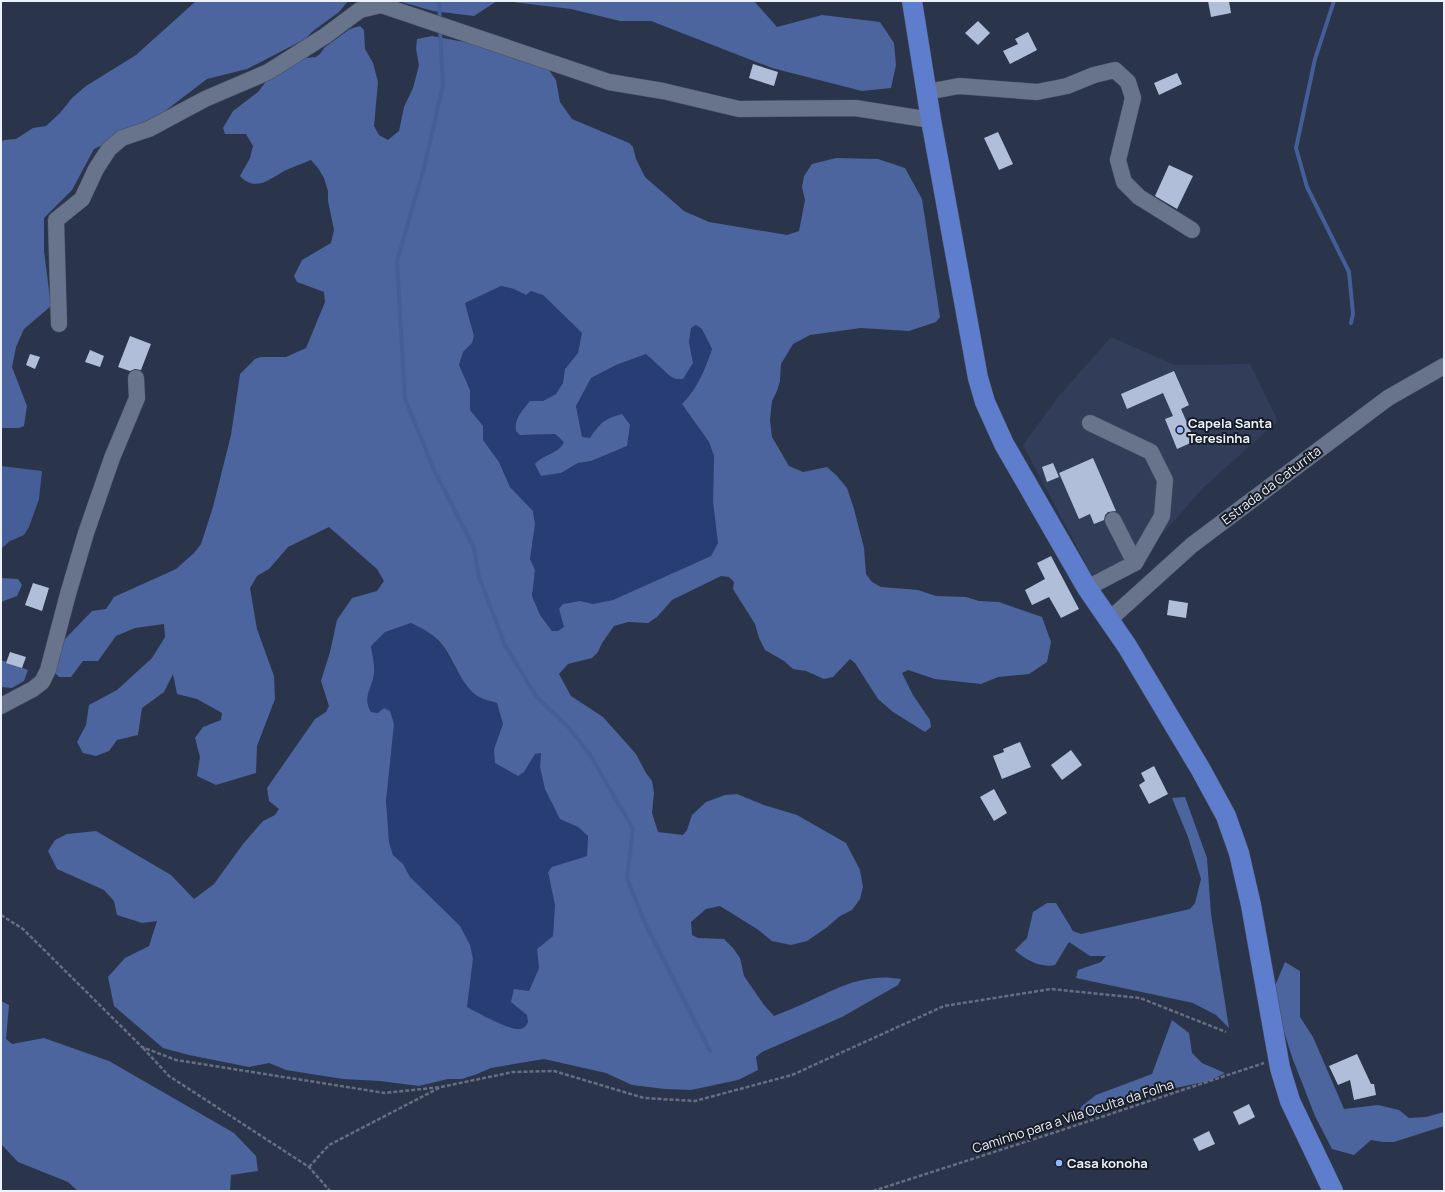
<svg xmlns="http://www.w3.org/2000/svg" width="1445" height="1192" font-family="Manrope,sans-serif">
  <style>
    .built { fill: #323e59 }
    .green { fill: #273d74 }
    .forest { fill: #4c659f; fill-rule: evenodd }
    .water { fill: #465e98 }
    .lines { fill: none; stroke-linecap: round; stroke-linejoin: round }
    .stream { stroke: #465e98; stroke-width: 4 }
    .building { fill: #b1beda }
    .minor-casing { stroke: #464f60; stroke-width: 17 }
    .major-casing { stroke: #464f60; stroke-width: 21 }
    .path { stroke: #666e81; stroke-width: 2.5; stroke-dasharray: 4 2; stroke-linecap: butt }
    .minor { stroke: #68738c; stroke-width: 16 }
    .major { stroke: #5e7ecd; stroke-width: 20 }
    .poi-dot { fill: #96b6fd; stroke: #171c26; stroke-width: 1.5 }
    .labels { text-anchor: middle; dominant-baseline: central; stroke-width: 4; stroke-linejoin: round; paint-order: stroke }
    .poi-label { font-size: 13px; font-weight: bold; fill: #ecf2fd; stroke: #171c26; text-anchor: start }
    .street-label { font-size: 13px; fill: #ecf2fd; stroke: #171c26 }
  </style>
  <rect width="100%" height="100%" fill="#2a344a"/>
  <polygon class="built" points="1111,337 1175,365 1250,364 1278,421 1203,488 1158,539 1138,566 1097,585 1023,445 1058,397"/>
  <g class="green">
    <path d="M501,286L514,289L525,295L531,291L543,295L582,333L578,353L565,369L563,383L556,394L543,401H530L520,435L555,434L565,442L561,448L539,459L541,476L561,473L578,463L591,461L627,446L598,426L590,438H582L576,406L591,378L616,365L646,354L670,376L693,363L689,342L691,328L696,325L702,329L712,349C705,369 698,388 682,404L709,442L714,456L713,502L718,543L711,556L613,600L593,604L580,601L559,609L564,627L558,631H552L540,615L532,596L535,570L530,559L535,524L533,511L510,487L499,462L483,440V426L470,410V390L459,365L463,352L472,343L474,336L465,303Z"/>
    <path d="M412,623L430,632L443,646L459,675L479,697L497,703L503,724L494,749L524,772L535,754L541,753L540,767L560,819L578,827L588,836L587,856L553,867L548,872L555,905L553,936L537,949L539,968L529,991L527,1015L528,1022C526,1026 524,1029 519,1030C509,1031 477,1013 467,1007L473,959L410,877L403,864L393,855L389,842L386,801L394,724L378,713L371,712C362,697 372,689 374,674C375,665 372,654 371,646L385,632Z"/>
  </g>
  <g class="forest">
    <polygon points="196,1 348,1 339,12 313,31 305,39 247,69 207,79 152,121 94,149 72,190 44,218 44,251 51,306 24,329 16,347 12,367 27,406 24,426 19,428 1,428 1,142 4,140 16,139 33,128 46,126 60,113 72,98 86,86 136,55"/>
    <polygon points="398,1 497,1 474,16 433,11"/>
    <polygon points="504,1 754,1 777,27 822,15 880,22 894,43 896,65 891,88 862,91 772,68 651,21 620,21 571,9"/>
    <path d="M360,26L364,30L365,49L373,63L378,82L374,126L379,135L388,140L399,131L404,107L413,88L419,65L416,49L417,39L432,36L492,47L546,66L556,80L560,102L572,119L629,143L633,147L636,159L645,177L684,211L709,222L787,235L799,231L805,200L802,187L804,176L812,164L836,158L878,159L905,168L922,199L940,317L936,322L909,331L861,328L810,335L793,344L781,364L780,381L777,391L772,401L770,420L772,437L789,466L803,472L827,467L837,476L847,488L854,509L864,548L866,574L872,582L881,587L918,590L936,596L966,597L979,601L999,602L1042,617L1051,642L1047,662L1029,674L998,677L981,684L935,679L908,670L902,673L913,695L930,720L931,727L925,732L893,712L878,699L855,663L850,659L833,677L824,679L806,671L793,669L784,661L765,650L759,638L755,624L733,589L734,582L729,577L721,576L672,600L657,617L648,623L628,622L614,626L602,643L598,652L592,658L568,664L559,674L571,696L603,717L636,754L646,773L652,781L654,793L652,813L658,832L683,835L687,830L692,815L706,802L725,795L737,794L764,805L797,815L846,843L860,870L863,887L860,899L852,910L840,916L826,928L807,941L791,945L772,941L757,929L720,906L706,909L691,922L692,935L698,938L724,939L733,948L740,958L744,976L764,1005L774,1016C784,1012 794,1008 803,1004C836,989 863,972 901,979L898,985L842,1017L762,1052L756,1057L758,1070L738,1080L691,1090L665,1089L632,1085L606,1073L544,1059L491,1068L477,1074L462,1079H448L419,1086L380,1081L343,1079L286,1070L269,1063L249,1067L189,1055L163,1048L114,1006L108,977L125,958L149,946L157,921L142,923L117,915L114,901L104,890L57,869L48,851L55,840L67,834L96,831L171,875L194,899L214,884L243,844L263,821L275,815L279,809L269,801L267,788L315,719L326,712L329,706L321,681L330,652L337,620L352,598L377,591L384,581L377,569L329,527L288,547L269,569L257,576L250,588L257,629L274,676L275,699L257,746L256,773L216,785L197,776L200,757L195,738L203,727L221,720L222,713L197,699L177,694L173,674L164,692L142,708L138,735L117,740L109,751L96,756L83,753L77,742L86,725L89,705L117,690L152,658L165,637L164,624L135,628L116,636L98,661H83L71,677H59L56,674L54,667L64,640L92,611L106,609L114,597L176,569L194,553L201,544L213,507L231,435L240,374L255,359L261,357H286L306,348L325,302L324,292L297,282L294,276L302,260L331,243L334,230L328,201V191L324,178L318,168L311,160C302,164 292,167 284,171C269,180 255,192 240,176L250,158L253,146L246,134H225L223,128L233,111L258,92L268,79L305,58L316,57L320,54L325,47L350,29ZM501,286L514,289L526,295L531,291L543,295L582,333L578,353L565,369L563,383L556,394L543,401H530C523,410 514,418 516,431L520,435L555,434L564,442C559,454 543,454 535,464L541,476L561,473L578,463L591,461L627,446L630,425L622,414C604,419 600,423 590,438L582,437L576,406L591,378L616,365L646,354L670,376L676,379H683L693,363L689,342L691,328L696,325L702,329L712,349C705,369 698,388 682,404L709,442L714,456L713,502L718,543L711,556L613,600L593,604L580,601L563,604L559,609L564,627L558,631H552L540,615L532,596L535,570L530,559L535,524L533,511L510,487L499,462L483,440V426L470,410V390L459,365L463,352L472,343L474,336L465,303ZM411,623C423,629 436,635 444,647C454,661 463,688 479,697C485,700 492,701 497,703L503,724L494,749L495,763L518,776L524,772L535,754L541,753L540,767L545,789L560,819L578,827L588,836L587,856L552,867L548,872L555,905L553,936L537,949L539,968L529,991L514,989L511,1002L527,1015L528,1022C526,1026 524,1029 519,1029C509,1030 478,1013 467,1007L473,959L470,945L460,926L410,877L403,864L393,855L389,842L386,801L394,724L390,711L384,708L378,713L371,712C362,697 372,689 374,674C375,665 372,654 371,646L385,632Z"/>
    <polygon points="1,578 18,579 22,585 17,596 1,602"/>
    <polygon points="1,660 28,670 24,681 12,688 1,687"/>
    <path d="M1185,797L1207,858L1211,914L1229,1028L1216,1015L1193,1003L1076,978L1078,970L1101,962L1106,956H1090L1069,942L1055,965C1041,968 1025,960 1015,950L1027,938L1033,912L1047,903H1056L1073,931L1081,934L1190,909L1195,903L1201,879L1188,837L1172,798Z"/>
    <polygon points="1285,962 1300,971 1300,1017 1313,1037 1344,1109 1378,1105 1399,1110 1409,1118 1426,1117 1444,1112 1444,1126 1394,1142 1383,1142 1371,1140 1354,1155 1332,1149 1315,1116 1292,1057 1272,993"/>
    <polygon points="1,1001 9,1005 6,1039 12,1044 44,1038 109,1061 234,1133 256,1156 258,1171 231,1175 230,1191 78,1191 68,1182 18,1162 1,1144"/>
    <polygon points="1172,1020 1189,1033 1192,1053 1202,1063 1225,1073 1209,1081 1156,1092 1072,1122 1082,1106 1096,1095 1152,1074"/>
  </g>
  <polygon class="water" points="1,466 42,471 39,499 29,527 24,535 10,541 1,549"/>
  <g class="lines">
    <g class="stream">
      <polyline points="439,1 440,21"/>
      <polyline points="1334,1 1315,59 1296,148 1307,187 1349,272 1353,314 1351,323"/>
      <polyline points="440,30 443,85 424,168 397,261 405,399 435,472 474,548 479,577 505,645 536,696 568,727 589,753 633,829 627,878 645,923 710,1051"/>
    </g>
  </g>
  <g class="building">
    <polygon points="1208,1 1229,1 1231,13 1211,17"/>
    <polygon points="978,21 990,33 978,45 965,33"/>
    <polygon points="1028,32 1037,50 1010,64 1003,51 1018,44 1015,39"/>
    <polygon points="753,64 778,72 774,86 749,78"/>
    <polygon points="1177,73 1182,84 1159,95 1154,83"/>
    <polygon points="998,132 1013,164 999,170 984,138"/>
    <polygon points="1169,165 1193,176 1177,209 1155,196"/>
    <polygon points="130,336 151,344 141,370 135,369 130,371 118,367"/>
    <polygon points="90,350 104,356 100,367 85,362"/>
    <polygon points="30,354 40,357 35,369 26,365"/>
    <polygon points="1174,371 1189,405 1181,409 1195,441 1177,449 1165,419 1173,416 1163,393 1127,409 1121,394"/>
    <polygon points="1093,458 1116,511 1108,512 1105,515 1104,520 1094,524 1090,514 1079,519 1059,473"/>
    <polygon points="1053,463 1059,477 1047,482 1042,467"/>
    <polygon points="1051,556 1079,609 1061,618 1049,597 1032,605 1025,590 1045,579 1037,563"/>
    <polygon points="33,583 49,588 42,611 25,605"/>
    <polygon points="1169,600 1188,603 1186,618 1167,615"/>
    <polygon points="10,652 26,657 22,668 6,663"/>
    <polygon points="1020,742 1031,767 1002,779 993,756 1004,752 1003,749"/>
    <polygon points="1071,750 1082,765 1062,780 1051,765"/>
    <polygon points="1154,766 1168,794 1149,804 1139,785 1145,781 1141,773"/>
    <polygon points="994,789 1007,813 994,821 980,797"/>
    <polygon points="1357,1054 1371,1084 1374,1084 1376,1095 1354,1100 1350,1080 1338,1085 1329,1066"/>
    <polygon points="1249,1104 1255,1117 1239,1125 1233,1112"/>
    <polygon points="1209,1131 1215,1144 1199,1151 1193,1139"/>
  </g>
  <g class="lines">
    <defs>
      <g id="minor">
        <polyline points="927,92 959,86 1037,92 1067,86 1094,75 1115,70 1128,82 1133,98 1118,160 1124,182 1139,197 1192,230"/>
        <polyline points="59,324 56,220 82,199 96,169 109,149 122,138 149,129 205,99 268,72 325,36 360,10 381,5 609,82 663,91 739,109 855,108 931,120"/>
        <polyline points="1113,520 1135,563"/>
        <polyline points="1087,588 1135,563 1162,516 1165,480 1151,452 1090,423"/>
        <polyline points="1109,620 1192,545 1388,398 1444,366"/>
        <polyline points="1,706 33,689 42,682 48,670 68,594 86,533 112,458 137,398 136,378"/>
      </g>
      <polyline id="major" points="912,1 931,120 978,378 985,402 1004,444 1087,588 1127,646 1201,770 1226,816 1239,853 1251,905 1280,1068 1290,1101 1333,1191"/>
    </defs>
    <use href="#minor" class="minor-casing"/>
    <use href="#major" class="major-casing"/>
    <g class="path">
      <polyline points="1,915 23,929 142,1047 176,1060 385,1093 441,1087 513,1072 554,1071 644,1098 695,1101 792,1075 944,1006 1051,989 1140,998 1226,1032"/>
      <polyline points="143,1048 169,1076 309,1167 330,1191"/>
      <polyline points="309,1167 329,1145 439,1088"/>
      <polyline points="873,1191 1056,1132 1264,1063"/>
    </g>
    <use href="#minor" class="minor"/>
    <use href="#major" class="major"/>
  </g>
  <g class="poi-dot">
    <circle cx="1180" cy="430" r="4"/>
    <circle cx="1059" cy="1163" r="4"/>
  </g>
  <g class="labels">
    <g class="poi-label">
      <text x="1188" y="423">Capela Santa<tspan x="1188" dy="15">Teresinha</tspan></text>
      <text x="1067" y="1163">Casa konoha</text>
    </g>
    <g class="street-label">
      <text transform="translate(1271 485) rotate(-37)">Estrada da Caturrita</text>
      <text transform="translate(1073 1116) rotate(-18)">Caminho para a Vila Oculta da Folha</text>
    </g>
  </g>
  <rect width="1445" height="1192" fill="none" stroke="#ecf2fd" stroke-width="4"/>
</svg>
